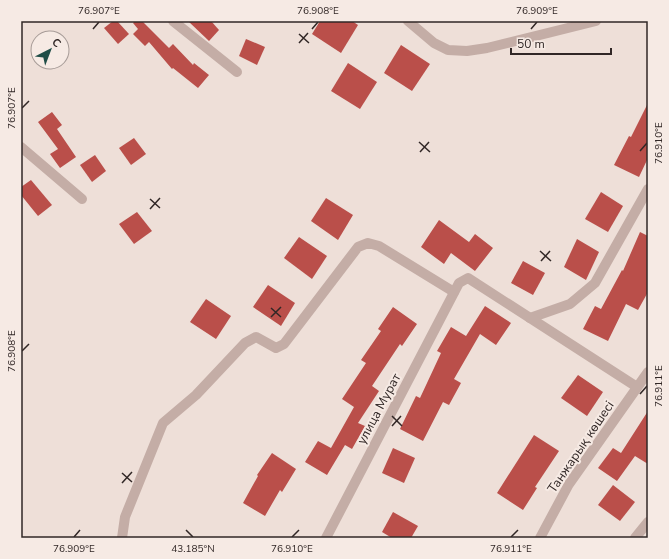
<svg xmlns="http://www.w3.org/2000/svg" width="669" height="559" font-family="'Nunito Sans',sans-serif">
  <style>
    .building { fill: #ba4f4a }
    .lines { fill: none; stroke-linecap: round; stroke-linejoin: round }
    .minor { stroke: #c4ada6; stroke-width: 10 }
    .ticks { fill: none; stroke: #312726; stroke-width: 1.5 }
    .labels { text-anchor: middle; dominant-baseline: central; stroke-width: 4; stroke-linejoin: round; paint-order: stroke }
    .street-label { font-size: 13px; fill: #312726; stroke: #f6eae4 }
    .neatline { fill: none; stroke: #312726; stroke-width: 1.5 }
    .ticks-label { font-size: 10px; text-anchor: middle; fill: #312726 }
  </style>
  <rect width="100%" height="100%" fill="#eedfd8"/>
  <g class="building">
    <polygon points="113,21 117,21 129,34 118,44 104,28"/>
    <polygon points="135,21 142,21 169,48 173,44 193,65 194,63 209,75 198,88 173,68 172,69 149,42 145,46 133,34 138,29 133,23"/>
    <polygon points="188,21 211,21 219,30 209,41"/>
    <polygon points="320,21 352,21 358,25 341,53 312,34"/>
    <polygon points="246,39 265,47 257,65 239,56"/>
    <polygon points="401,45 430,64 412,91 384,73"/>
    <polygon points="348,63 377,82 360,109 331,91"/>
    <polygon points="648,103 648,158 639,177 614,165 629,136 631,137"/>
    <polygon points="52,112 62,125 57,129 76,157 60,168 50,154 58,149 38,122"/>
    <polygon points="134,138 146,154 131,165 119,148"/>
    <polygon points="95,155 106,171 92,182 80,165"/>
    <polygon points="31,180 52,205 38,216 21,195 21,187"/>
    <polygon points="601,192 623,206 608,232 585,219"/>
    <polygon points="326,198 353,215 338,240 311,221"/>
    <polygon points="137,212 152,231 134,244 119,224"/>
    <polygon points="439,220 469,242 475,234 493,248 475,271 451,253 444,264 421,247"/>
    <polygon points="640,232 648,236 648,292 638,310 626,304 608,341 583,329 595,306 601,309 622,270 623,271"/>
    <polygon points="299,237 327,256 312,279 284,258"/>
    <polygon points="577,239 599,252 586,280 564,267"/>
    <polygon points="523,261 545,273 533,295 511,283"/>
    <polygon points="268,285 295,303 281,326 253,307"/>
    <polygon points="206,299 231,316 216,339 190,322"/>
    <polygon points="485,306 511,323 496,345 480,334 454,379 461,383 449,405 443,402 423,441 400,429 416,396 420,398 441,353 437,351 451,327 466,336"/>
    <polygon points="393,307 417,324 402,346 400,344 372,386 379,391 358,423 365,426 352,449 345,445 327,475 305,462 318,441 331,448 354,407 342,399 366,363 361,360 381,331 378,329"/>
    <polygon points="578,375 603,392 587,416 561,398"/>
    <polygon points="648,411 648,464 635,456 617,481 598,468 613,448 621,453"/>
    <polygon points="534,435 559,451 535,487 537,488 523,510 497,493"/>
    <polygon points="393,448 415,458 404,483 382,473"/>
    <polygon points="272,453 296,469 282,492 280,490 265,516 243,503 258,476 257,475"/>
    <polygon points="613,485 635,502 620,521 598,505"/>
    <polygon points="393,512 418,526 411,538 392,538 382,532"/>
  </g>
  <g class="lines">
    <g class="minor">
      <polyline points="173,21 237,72"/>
      <polyline points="408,21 434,43 448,50 467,51 487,48 596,21"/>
      <polyline points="21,147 82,199"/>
      <polyline points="530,318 570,304 595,283 648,189"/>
      <polyline points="122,538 125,517 163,423 196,395 245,343 256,337 276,348 284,344 358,247 368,243 379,246 454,292"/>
      <polyline points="326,538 459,283 468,278 637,387"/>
      <polyline points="540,538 569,484 648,372"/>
      <polyline points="635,538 648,522"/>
    </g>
  </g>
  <path class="ticks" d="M93,29L99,22M312,29L318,22M531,29L537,22M299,34L309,43M299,43L308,33M22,108L29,101M419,142L430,152M640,151L647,143M420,152L429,142M150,199L160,208M150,209L160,198M540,251L551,261M541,261L550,251M271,308L281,317M271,317L281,307M22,351L29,344M640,394L647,386M392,416L402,426M392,426L401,416M122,473L132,482M122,483L132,472M186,530L193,537M74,537L80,530M292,537L299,530M511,537L518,530"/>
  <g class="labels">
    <g class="street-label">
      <text transform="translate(379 409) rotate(-62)">улица Мурат</text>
      <text transform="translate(581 447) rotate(-56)">Танжарық көшесі</text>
    </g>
  </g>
  <rect width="669" height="559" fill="none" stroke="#f6eae4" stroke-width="44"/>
  <g transform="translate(50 50) rotate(42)"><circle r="19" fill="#f6eae4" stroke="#a79c98"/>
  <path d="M0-3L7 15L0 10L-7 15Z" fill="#204e48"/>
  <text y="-6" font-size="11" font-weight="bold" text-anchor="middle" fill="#312726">С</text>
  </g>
  <path d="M511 48v6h100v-6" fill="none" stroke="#312726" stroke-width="2"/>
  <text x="517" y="48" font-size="12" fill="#312726" stroke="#f6eae4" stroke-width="3" paint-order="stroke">50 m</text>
  <rect x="22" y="22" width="625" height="515" class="neatline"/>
  <g class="ticks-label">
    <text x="99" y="14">76.907°E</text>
    <text x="318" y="14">76.908°E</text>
    <text x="537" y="14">76.909°E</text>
    <text transform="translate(11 108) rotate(-90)" y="4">76.907°E</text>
    <text transform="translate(658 143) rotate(-90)" y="4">76.910°E</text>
    <text transform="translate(11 351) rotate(-90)" y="4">76.908°E</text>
    <text transform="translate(658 386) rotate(-90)" y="4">76.911°E</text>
    <text x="74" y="552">76.909°E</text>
    <text x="193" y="552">43.185°N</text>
    <text x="292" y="552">76.910°E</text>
    <text x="511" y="552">76.911°E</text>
  </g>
</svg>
